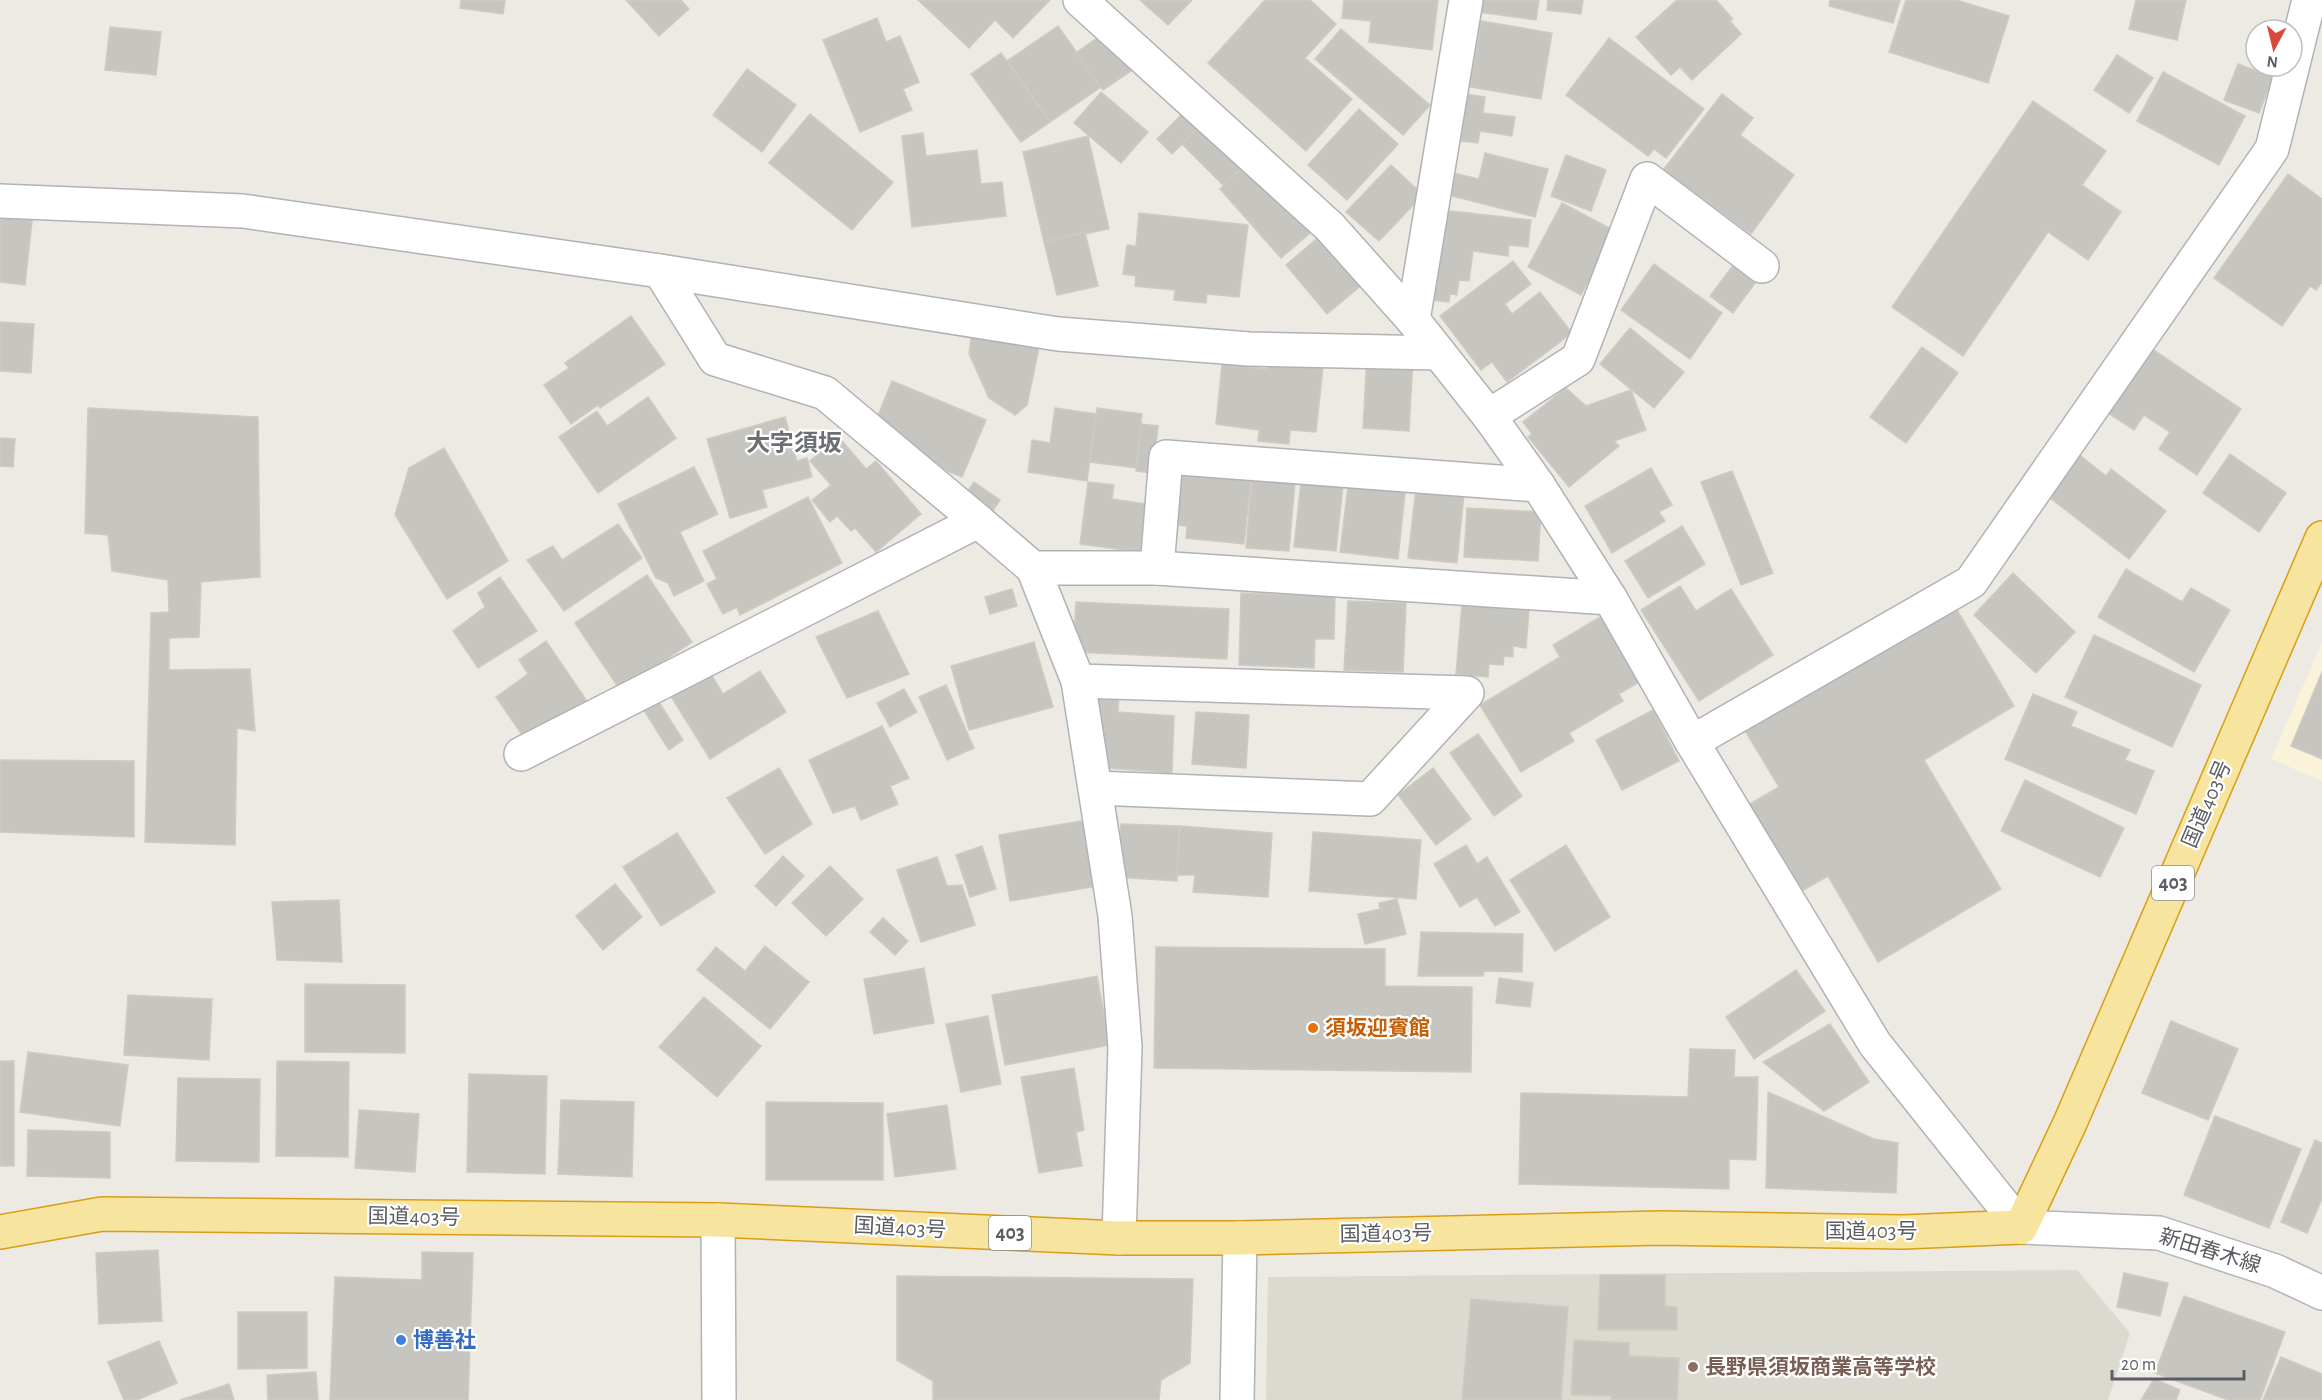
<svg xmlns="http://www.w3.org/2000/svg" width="2322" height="1400" font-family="'Alegreya Sans','Noto Sans JP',sans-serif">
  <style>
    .commercial { fill: #faf3d9 }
    .education { fill: #dcd9d0 }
    .building { fill: #c7c5c0; stroke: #d0cbc1; stroke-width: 1.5 }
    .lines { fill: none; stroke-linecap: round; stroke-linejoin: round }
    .minor-casing { stroke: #b0b3b6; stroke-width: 36 }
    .secondary-casing { stroke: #b1b5b9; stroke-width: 36 }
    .trunk-casing { stroke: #da9e14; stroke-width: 36 }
    .minor { stroke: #fff; stroke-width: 33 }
    .secondary { stroke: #fff; stroke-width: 33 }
    .trunk { stroke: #f6e49f; stroke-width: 33 }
    .food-dot { fill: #e8710a; stroke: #fff; stroke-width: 2 }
    .shop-dot { fill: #3f7fe0; stroke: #fff; stroke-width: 2 }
    .education-dot { fill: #8d6e63; stroke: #fff; stroke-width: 2 }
    .labels { text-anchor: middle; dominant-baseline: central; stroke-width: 4.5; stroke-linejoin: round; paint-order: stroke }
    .shield { fill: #fff; stroke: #8c8e91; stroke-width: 1.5 }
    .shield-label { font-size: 20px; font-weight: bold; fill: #5a5e62 }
    .street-label { font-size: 21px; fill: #5a5e62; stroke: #fff }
    .food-label { font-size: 21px; font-weight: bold; fill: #c56008; stroke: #fff; text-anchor: start }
    .shop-label { font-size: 21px; font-weight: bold; fill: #366cbe; stroke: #fff; text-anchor: start }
    .education-label { font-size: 21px; font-weight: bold; fill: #785e54; stroke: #fff; text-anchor: start }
    .quarter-label { font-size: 24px; font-weight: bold; fill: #6c6f74; stroke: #fff }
  </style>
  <rect width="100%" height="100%" fill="#eceae2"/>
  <polygon class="commercial" points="2322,643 2322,781 2271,759"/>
  <polygon class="education" points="2077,1270 2130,1333 2108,1400 1266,1400 1268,1277"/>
  <g class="building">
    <polygon points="461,0 505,0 503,14 460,8"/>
    <polygon points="626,0 681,0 689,9 659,36"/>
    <polygon points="918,0 1050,0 1013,38 995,20 969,48"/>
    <polygon points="1140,0 1192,0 1168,25"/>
    <polygon points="1265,0 1310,0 1336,24 1305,58 1352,99 1306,151 1208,63"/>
    <polygon points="1344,0 1438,0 1432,50 1369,42 1371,21 1342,18"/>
    <polygon points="1472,0 1539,0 1536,20 1471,11"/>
    <polygon points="1548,0 1583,0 1581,14 1547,10"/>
    <polygon points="1677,0 1716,0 1733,19 1730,21 1741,34 1692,80 1680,67 1671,75 1636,37"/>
    <polygon points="1830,0 1900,0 1893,23 1829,6"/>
    <polygon points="1906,0 1956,0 2009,16 1988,83 1889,52"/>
    <polygon points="2136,0 2186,0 2177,40 2129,29"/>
    <polygon points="877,18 886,42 900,36 919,82 903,89 912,110 860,132 823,40"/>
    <polygon points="1481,21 1552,33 1541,99 1470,87"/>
    <polygon points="1058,26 1101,87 1050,122 1007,61"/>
    <polygon points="110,27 161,32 156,75 105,70"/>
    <polygon points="1341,29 1430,105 1403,135 1315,59"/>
    <polygon points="1104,33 1131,71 1103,90 1076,53"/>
    <polygon points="1609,38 1704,109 1666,158 1654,149 1648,156 1566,95"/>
    <polygon points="1001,53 1050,122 1021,142 971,74"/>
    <polygon points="2117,55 2153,78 2129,113 2094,90"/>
    <polygon points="2238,64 2273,77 2259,113 2224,100"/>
    <polygon points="747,69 796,105 762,152 713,115"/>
    <polygon points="2163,72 2245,116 2219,165 2137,121"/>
    <polygon points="1101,92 1148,132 1121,163 1074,123"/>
    <polygon points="1458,93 1485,97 1483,113 1515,117 1512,136 1480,131 1478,143 1451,140"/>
    <polygon points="1722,94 1753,118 1740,135 1794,175 1751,234 1663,170"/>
    <polygon points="2033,101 2106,151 2082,185 2121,212 2088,260 2048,232 1963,356 1892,307"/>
    <polygon points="1188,108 1203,123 1172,154 1157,139"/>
    <polygon points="1359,109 1398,144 1347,200 1308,165"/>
    <polygon points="810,114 893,182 852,230 769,163"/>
    <polygon points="1203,123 1250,160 1224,186 1182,144"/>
    <polygon points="923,133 926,156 977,150 981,184 1002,182 1006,216 912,227 902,136"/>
    <polygon points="1088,136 1109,229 1044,242 1023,152"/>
    <polygon points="1485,153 1548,169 1535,217 1448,195 1453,173 1479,179"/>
    <polygon points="1566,155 1606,170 1591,211 1551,196"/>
    <polygon points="1250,160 1316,228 1281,258 1220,189"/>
    <polygon points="1391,165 1423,195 1379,241 1346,212"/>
    <polygon points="2288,174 2322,199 2322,282 2316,290 2310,286 2282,326 2214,278"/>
    <polygon points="1562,203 1615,231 1581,295 1528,267"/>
    <polygon points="0,208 33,212 25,285 0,282"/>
    <polygon points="1442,210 1531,220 1528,247 1509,245 1508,256 1473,251 1469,281 1459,280 1457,295 1450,294 1449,302 1431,300"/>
    <polygon points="1139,213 1248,225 1239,297 1207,294 1206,303 1174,300 1175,290 1135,286 1136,276 1123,274 1127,245 1136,246"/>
    <polygon points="1085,232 1098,286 1057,295 1044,242"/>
    <polygon points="1321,235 1363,284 1327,314 1286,265"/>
    <polygon points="1513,261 1531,284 1505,304 1512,314 1540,292 1572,333 1507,382 1492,362 1481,370 1440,316"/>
    <polygon points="1735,263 1758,279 1733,313 1710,296"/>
    <polygon points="1654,264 1722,313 1690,359 1621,310"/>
    <polygon points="631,316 665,364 600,408 598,405 571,424 544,385 569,368 565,363"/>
    <polygon points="0,322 34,324 31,373 0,371"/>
    <polygon points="1630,328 1684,372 1654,408 1600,364"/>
    <polygon points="972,330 1040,343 1027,405 1015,415 989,398 969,354"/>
    <polygon points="2142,342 2241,409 2197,475 2159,449 2170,432 2144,415 2134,430 2099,407"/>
    <polygon points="1922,347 1958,373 1906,443 1870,417"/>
    <polygon points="1269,351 1324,357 1316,432 1290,430 1289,444 1258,441 1259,430 1216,424 1222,364 1267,369"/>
    <polygon points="1367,357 1413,359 1409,431 1363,428"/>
    <polygon points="892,381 986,420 962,477 893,449 875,423"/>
    <polygon points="1566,388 1586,406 1631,390 1646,430 1614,441 1619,446 1569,487 1528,437 1532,434 1523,422"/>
    <polygon points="648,397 676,438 598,493 559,437 597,411 607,426"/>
    <polygon points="88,408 258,417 260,577 201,582 199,637 169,638 169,670 250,669 255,731 237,728 235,845 145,842 151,613 169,612 168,580 112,571 108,535 85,533"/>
    <polygon points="1055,408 1096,414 1087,481 1028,472 1032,440 1050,443"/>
    <polygon points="1097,408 1142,414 1136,468 1090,462"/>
    <polygon points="785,417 797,461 807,458 812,477 762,490 767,507 730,518 707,439"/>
    <polygon points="1141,424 1158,426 1153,473 1136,471"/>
    <polygon points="838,436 866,469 876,461 921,514 876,552 855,528 851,531 837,516 830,522 812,500 831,485 810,461"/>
    <polygon points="0,438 15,439 13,467 0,466"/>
    <polygon points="444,448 508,561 447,599 395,515 409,468"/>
    <polygon points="2077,453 2106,476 2111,469 2166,511 2129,559 2045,494"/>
    <polygon points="2230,454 2286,493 2259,532 2203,493"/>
    <polygon points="1179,465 1252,472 1244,544 1186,538 1187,526 1173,525"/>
    <polygon points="694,467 718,514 680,532 704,581 674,596 668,583 656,578 618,504"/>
    <polygon points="1253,467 1296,470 1289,551 1246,548"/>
    <polygon points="1651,468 1672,505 1659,512 1665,521 1612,553 1585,506"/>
    <polygon points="1732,471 1773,573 1741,585 1701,482"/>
    <polygon points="1302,472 1344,476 1336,551 1294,547"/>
    <polygon points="1349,478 1406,484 1398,559 1340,552"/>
    <polygon points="1417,479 1465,484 1457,563 1408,558"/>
    <polygon points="974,482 1000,500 990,515 964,497"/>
    <polygon points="1088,482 1114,485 1112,499 1146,504 1140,552 1080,544"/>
    <polygon points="808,497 842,563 740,615 737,607 723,614 707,584 717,579 703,551"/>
    <polygon points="1467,508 1541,512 1538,561 1464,557"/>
    <polygon points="618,524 642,558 564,611 527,560 553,546 562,560"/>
    <polygon points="1682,526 1705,564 1648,598 1625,561"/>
    <polygon points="2126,569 2182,602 2191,588 2230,610 2194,672 2098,617"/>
    <polygon points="2013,573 2075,632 2036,673 1974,615"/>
    <polygon points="647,575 692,642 620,690 575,623"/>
    <polygon points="500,577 537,631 478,668 453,631 485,607 478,593"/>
    <polygon points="1292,584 1335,595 1334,639 1315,639 1314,668 1239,665 1241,593 1291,595"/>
    <polygon points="1680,586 1696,611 1731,589 1773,655 1699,701 1641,610"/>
    <polygon points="1012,589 1017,606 990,614 985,597"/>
    <polygon points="1348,601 1406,603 1403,672 1344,670"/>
    <polygon points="1076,602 1229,609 1227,659 1073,652"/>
    <polygon points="1462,604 1529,610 1526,648 1513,646 1513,657 1504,656 1503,665 1489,664 1488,677 1456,674"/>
    <polygon points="1954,605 2014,706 1924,760 2001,889 1878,962 1828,876 1800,892 1748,805 1779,787 1744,729"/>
    <polygon points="878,611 909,674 847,698 816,637"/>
    <polygon points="1605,614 1644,679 1619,694 1623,701 1569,733 1574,741 1521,772 1480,705 1560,657 1553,645"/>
    <polygon points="2094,635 2201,685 2172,747 2065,697"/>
    <polygon points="546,641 591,707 531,748 496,697 528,674 519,660"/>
    <polygon points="1034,642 1053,707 969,730 951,666"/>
    <polygon points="706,666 723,694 760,671 786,712 710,759 667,690"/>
    <polygon points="2322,672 2322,759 2291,746"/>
    <polygon points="946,685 974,748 947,760 919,697"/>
    <polygon points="904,689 917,712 890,727 877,703"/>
    <polygon points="1087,694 1119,696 1118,712 1174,716 1172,773 1097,767"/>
    <polygon points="2033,694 2077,712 2071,726 2130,750 2125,760 2154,771 2136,814 2005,759"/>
    <polygon points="657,699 683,740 669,750 643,709"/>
    <polygon points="1653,710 1679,761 1622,790 1596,740"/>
    <polygon points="1196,712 1249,715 1246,768 1192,764"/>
    <polygon points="882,726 909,778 890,786 898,804 861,820 855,806 833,813 809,760"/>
    <polygon points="1478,734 1522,796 1494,816 1450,753"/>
    <polygon points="0,760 134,761 134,837 0,832"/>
    <polygon points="779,768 812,824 765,854 727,798"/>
    <polygon points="1433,768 1471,819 1436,845 1398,795"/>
    <polygon points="2025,780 2124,828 2100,877 2001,831"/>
    <polygon points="1087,820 1098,886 1010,901 999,835"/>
    <polygon points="1121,824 1180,826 1177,881 1116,877"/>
    <polygon points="1180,826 1272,833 1268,897 1193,892 1195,875 1177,875"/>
    <polygon points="1313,832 1421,840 1416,899 1309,891"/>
    <polygon points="677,833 715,892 661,926 623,867"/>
    <polygon points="1466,845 1477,864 1487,857 1520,912 1495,926 1477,897 1460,907 1434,864"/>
    <polygon points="1566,845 1610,917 1555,951 1510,880"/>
    <polygon points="982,846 996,889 970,897 956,855"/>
    <polygon points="783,856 804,876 776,906 755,886"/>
    <polygon points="937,857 947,886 962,885 975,925 921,942 897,870"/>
    <polygon points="830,866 863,899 826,936 792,903"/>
    <polygon points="615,884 642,917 603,950 576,916"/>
    <polygon points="1397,899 1406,934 1365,944 1358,914 1380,909 1379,903"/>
    <polygon points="339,900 342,962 277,960 272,902"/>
    <polygon points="883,918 908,941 895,955 870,932"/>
    <polygon points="1421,932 1523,934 1522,972 1484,971 1483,976 1418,976"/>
    <polygon points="765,946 809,982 770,1029 697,970 716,947 745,971"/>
    <polygon points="1156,947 1385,949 1385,986 1472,987 1471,1072 1154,1068"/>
    <polygon points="924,968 934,1023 874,1034 864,979"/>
    <polygon points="1796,970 1825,1011 1754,1059 1726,1017"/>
    <polygon points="1097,976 1110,1045 1005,1065 992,995"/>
    <polygon points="1499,978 1533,983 1530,1007 1496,1003"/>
    <polygon points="305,984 405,985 405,1053 305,1052"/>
    <polygon points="128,995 212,999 209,1060 124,1055"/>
    <polygon points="704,997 761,1046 717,1097 659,1047"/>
    <polygon points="988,1016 1001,1084 961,1092 946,1024"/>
    <polygon points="2171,1021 2238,1049 2208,1120 2142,1093"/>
    <polygon points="1830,1024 1869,1082 1824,1111 1763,1062"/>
    <polygon points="1690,1049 1735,1050 1734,1077 1758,1077 1756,1160 1729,1159 1729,1189 1519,1184 1521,1093 1688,1097"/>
    <polygon points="28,1052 128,1065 120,1126 20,1112"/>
    <rect x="0" y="1061" width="14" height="105"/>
    <polygon points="277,1061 349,1062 348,1157 276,1156"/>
    <polygon points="1074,1068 1084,1130 1076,1132 1082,1166 1039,1173 1021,1077"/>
    <polygon points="469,1074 547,1076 545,1174 467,1172"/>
    <polygon points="178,1078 260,1079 259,1162 176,1161"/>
    <polygon points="1768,1092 1874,1139 1898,1143 1896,1193 1766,1188"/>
    <polygon points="561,1100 634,1102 632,1177 558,1174"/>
    <polygon points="766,1102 883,1103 883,1180 766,1180"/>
    <polygon points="947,1105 956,1169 895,1177 887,1114"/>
    <polygon points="359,1110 419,1114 415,1172 355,1168"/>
    <polygon points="2215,1116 2301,1149 2269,1228 2184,1195"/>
    <polygon points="28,1130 110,1132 110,1178 27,1176"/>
    <polygon points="2315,1140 2322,1143 2322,1199 2307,1233 2281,1222"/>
    <polygon points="158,1250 162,1321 99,1324 96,1253"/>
    <polygon points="422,1252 473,1253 468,1400 330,1400 335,1277 422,1280"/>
    <polygon points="2124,1273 2168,1283 2160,1316 2117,1307"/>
    <polygon points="1600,1275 1665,1275 1665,1306 1677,1307 1677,1330 1598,1330"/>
    <polygon points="897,1276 1193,1279 1190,1363 1161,1380 1159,1400 933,1400 933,1381 897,1360"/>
    <polygon points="2184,1296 2285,1332 2260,1400 2228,1400 2155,1373"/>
    <polygon points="1471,1299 1568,1307 1561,1400 1462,1400"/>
    <polygon points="238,1312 307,1312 307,1368 238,1369"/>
    <polygon points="1574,1340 1629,1343 1629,1356 1679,1358 1677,1400 1611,1400 1611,1396 1571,1395"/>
    <polygon points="159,1341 177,1383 137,1400 124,1400 108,1362"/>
    <polygon points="2281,1357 2322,1374 2322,1400 2263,1400"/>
    <polygon points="316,1372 318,1400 268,1400 267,1375"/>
    <polygon points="2154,1379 2180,1390 2176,1400 2141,1400"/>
    <polygon points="229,1384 234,1400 180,1400"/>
  </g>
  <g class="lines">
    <defs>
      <g id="minor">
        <polyline points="1080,0 1330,227 1413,320 1489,416 1538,485 1610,598 1692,742 1875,1044 2021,1227"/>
        <polyline points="0,201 243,211 660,271 1058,334 1249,349 1439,353"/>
        <polyline points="660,271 715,359 825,393 978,521"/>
        <polyline points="1413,320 1466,0"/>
        <polyline points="1489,416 1578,359 1647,179 1762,266"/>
        <polyline points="1033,568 1078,681 1115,916 1125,1047 1119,1238"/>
        <polyline points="1157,568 1166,457 1538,485"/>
        <polyline points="1078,681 1467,693 1370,799 1095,788"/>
        <polyline points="1692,742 1971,582 2272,149 2309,0"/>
        <polyline points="521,754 978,521 1033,568 1157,568 1610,598"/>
        <polyline points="718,1220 719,1400"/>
        <polyline points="1237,1400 1240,1238"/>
      </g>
      <polyline id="secondary" points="2021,1227 2159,1233 2275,1271 2322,1293"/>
      <polyline id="trunk" points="0,1232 102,1214 718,1220 1119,1238 1240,1238 1660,1228 1903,1232 2021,1227 2070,1123 2322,538"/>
    </defs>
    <use href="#minor" class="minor-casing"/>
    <use href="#secondary" class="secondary-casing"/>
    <use href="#trunk" class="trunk-casing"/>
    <use href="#minor" class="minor"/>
    <use href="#secondary" class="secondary"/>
    <use href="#trunk" class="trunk"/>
  </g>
  <circle class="food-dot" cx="1313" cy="1028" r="6"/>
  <circle class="shop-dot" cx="401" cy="1340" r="6"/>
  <circle class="education-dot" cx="1693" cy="1367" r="6"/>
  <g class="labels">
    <g class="shield">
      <rect x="2152" y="866" width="42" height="34" rx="4.5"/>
      <rect x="989" y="1216" width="42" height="34" rx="4.5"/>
    </g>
    <g class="shield-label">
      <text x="2173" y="883">403</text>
      <text x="1010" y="1233">403</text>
    </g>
    <g class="street-label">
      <text transform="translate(2207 804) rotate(-67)">国道403号</text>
      <text transform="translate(414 1217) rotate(1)">国道403号</text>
      <text transform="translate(900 1228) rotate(3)">国道403号</text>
      <text x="1871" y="1231">国道403号</text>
      <text transform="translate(1386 1234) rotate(-1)">国道403号</text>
      <text transform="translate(2210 1251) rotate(17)">新田春木線</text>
    </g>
    <g class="food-label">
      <text x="1325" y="1028">須坂迎賓館</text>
    </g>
    <g class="shop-label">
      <text x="413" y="1340">博善社</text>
    </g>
    <g class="education-label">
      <text x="1705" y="1367">長野県須坂商業高等学校</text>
    </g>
    <g class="quarter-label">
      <text x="794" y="444">大字須坂</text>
    </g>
  </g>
  <g transform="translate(2274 48) rotate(187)"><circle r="28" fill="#ffffff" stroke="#bdbfc0" stroke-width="1.5"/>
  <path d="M0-4.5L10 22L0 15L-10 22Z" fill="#d9483b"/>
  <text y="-9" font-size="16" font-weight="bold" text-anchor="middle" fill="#5a5e62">N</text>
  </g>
  <path d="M2112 1370v9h132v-9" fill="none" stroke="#5a5e62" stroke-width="3"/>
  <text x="2121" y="1370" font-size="18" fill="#5a5e62" stroke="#ffffff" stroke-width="4.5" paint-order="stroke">20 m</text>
</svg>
